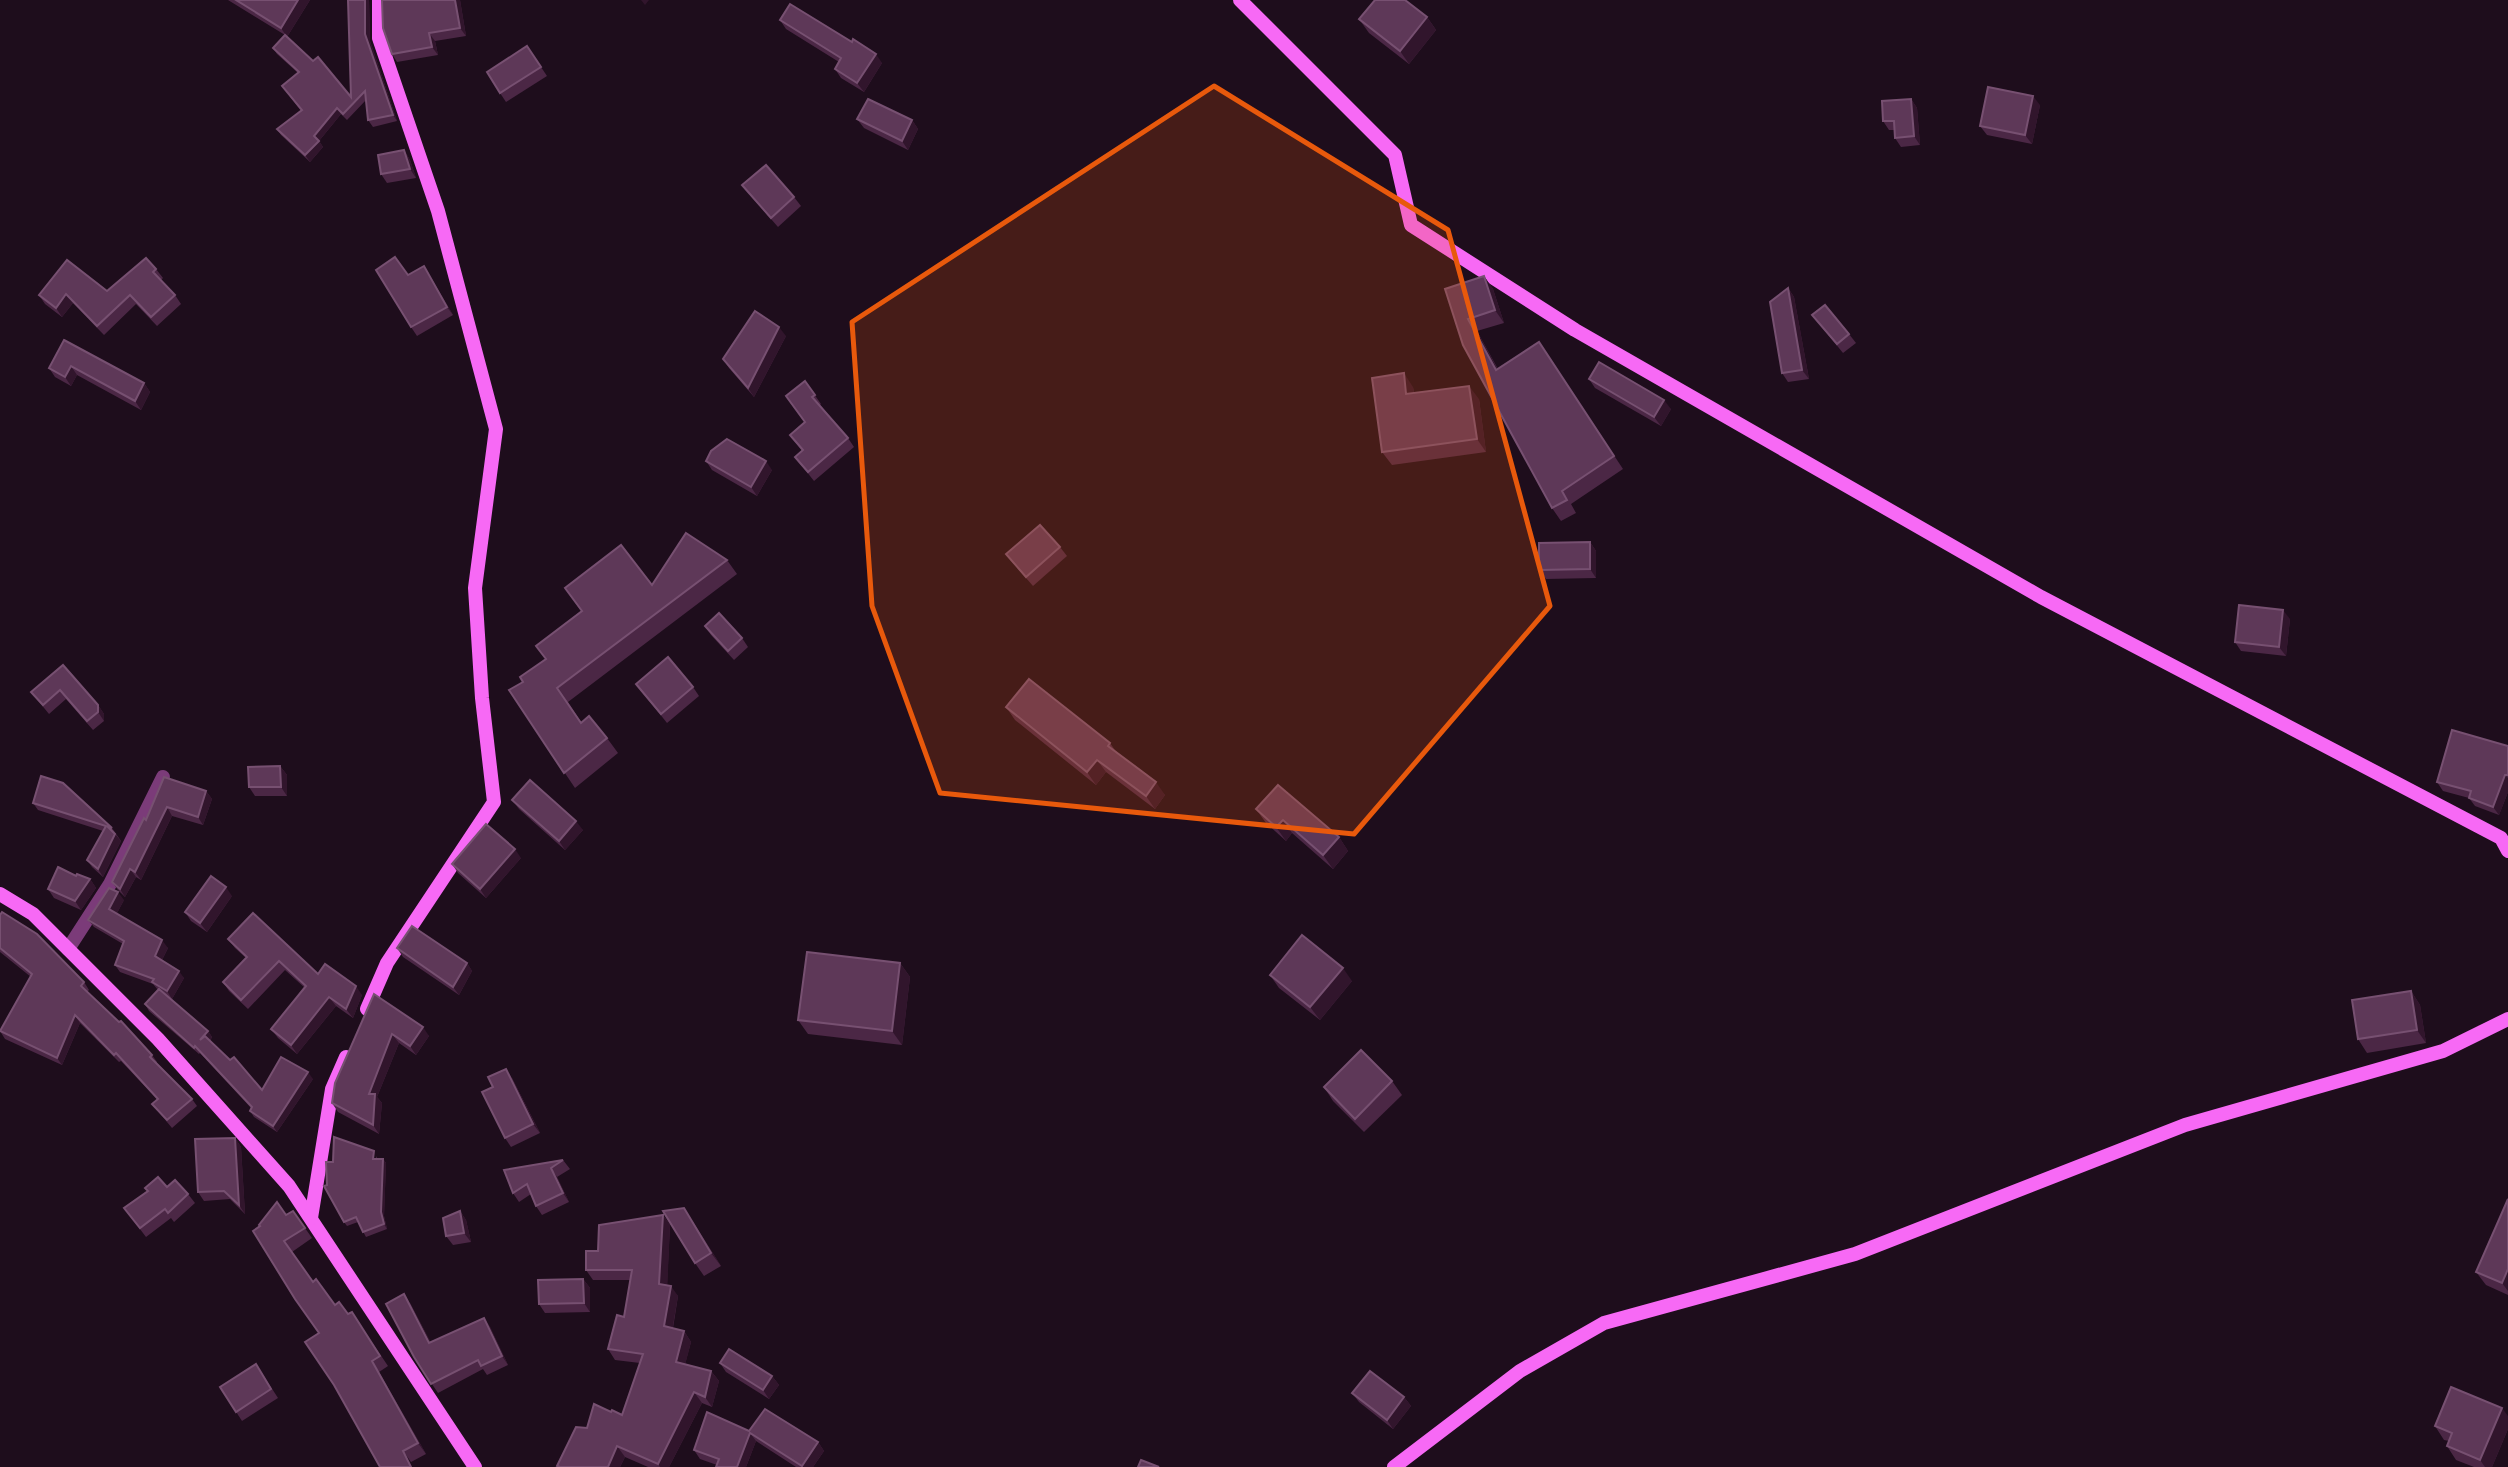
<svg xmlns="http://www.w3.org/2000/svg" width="2508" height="1467" font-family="Barlow,sans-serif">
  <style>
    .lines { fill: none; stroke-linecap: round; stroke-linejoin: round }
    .street { stroke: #7b3b79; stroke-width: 14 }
    .secondary { stroke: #f769f5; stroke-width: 14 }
    .wall { fill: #4b2745 }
    .shaded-wall { fill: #31152c }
    .building { fill: #5e3858; stroke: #775071; stroke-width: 2 }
    .marked { fill: #e8590c; fill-opacity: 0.2; stroke: #e8590c; stroke-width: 5; stroke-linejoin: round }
  </style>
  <rect width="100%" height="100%" fill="#1e0d1c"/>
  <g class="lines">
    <polyline class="street" points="68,949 110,884 163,777"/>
    <g class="secondary">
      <polyline points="1240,0 1395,155 1411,225 1575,330 2041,597 2501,838 2508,851"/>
      <polyline points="0,894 33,914 158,1039 289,1186 475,1467"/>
      <polyline points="367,1009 387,963 494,802 482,698 475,588 496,429 438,211 379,38 379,0"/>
      <polyline points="311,1218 332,1089 346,1057"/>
      <polyline points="1394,1467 1520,1371 1604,1323 1855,1254 2185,1125 2443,1051 2508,1019"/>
    </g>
  </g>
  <g class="wall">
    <polygon points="228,0 310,0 287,37 351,97 348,0 369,0 370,41 397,121 373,127 368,120 366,100 347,120 341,114 319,141 323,147 310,162 281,135 277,129 301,111 282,86 298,73 277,54 273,48 285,35"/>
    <polygon points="460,0 466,36 435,41 438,55 397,62 392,54"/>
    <polygon points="1427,17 1436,30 1409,64 1369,33 1359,19"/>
    <polygon points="780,20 882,63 864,92 841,78 835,69 839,62 786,29"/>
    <polygon points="527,46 547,76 506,102 500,93"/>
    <polygon points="1911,99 1917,108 1920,145 1901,147 1895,138 1895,130 1889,130 1883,121"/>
    <polygon points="2040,105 2032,144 1987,135 1980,126"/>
    <polygon points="857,119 912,120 918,129 908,150 864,128"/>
    <polygon points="404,150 410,160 416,178 387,183 381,174"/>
    <polygon points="742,185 794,197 801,206 778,227 749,194"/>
    <polygon points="424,266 453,315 417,336 411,327 408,275"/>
    <polygon points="156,269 163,278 161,280 175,295 181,304 157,326 136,304 104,335 73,303 62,317 45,304 39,295 107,291"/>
    <polygon points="1484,276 1493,289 1504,323 1477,331 1498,369 1539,342 1623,469 1571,504 1576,513 1561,521 1552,508 1445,289"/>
    <polygon points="1788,288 1794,297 1809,379 1788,382 1782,373"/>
    <polygon points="1812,315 1849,334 1856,343 1843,353"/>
    <polygon points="786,336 754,397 729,368 723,359"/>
    <polygon points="64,340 144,383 150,392 141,410 77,375 71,386 55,377 49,368"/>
    <polygon points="1589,379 1671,409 1661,426 1595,388"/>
    <polygon points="805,381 821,404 820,405 848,438 854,447 814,481 795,457 802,451 790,435 805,422"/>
    <polygon points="1413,387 1414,393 1479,399 1486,452 1392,465 1382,452"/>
    <polygon points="706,461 772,470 757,496 712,470"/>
    <polygon points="1590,542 1596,551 1596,578 1546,579 1539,570"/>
    <polygon points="1060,547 1067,556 1033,586 1013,563 1006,554"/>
    <polygon points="727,560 737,574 568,702 581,722 607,738 618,753 575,788 509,690 523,682 546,659 536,646 581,611 565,588 652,585"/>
    <polygon points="2290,619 2286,656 2241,651 2235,642"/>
    <polygon points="705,626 742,638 748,647 734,660 711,635"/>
    <polygon points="63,665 98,705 104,714 104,721 93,730 66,699 49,714 31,692"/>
    <polygon points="636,684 693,687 699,696 667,723"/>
    <polygon points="1006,707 1110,743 1117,753 1165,795 1155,809 1106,772 1096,785 1015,720"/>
    <polygon points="2508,746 2508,792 2499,815 2475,806 2469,798 2443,791 2437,782"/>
    <polygon points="280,766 287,775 287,796 255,796 249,787"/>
    <polygon points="164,777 206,791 212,799 203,825 172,816 141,880 136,877 125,897 118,890 112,882 146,820"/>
    <polygon points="512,800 583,830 565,850 519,809"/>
    <polygon points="33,803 112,828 121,841 103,877 92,867 87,860 103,831 38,810"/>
    <polygon points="1256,809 1339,837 1348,851 1333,869 1292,833 1286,841 1266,823"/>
    <polygon points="521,858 486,898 458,873 452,864"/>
    <polygon points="76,876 90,879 96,888 81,910 54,898 48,889"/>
    <polygon points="232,896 207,932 191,921 185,912"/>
    <polygon points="124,900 117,913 168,948 162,960 184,978 172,999 167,996 208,1031 212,1037 210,1041 262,1090 313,1079 277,1132 254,1117 250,1111 251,1108 200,1053 199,1054 149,1011 145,1004 158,990 153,984 120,972 115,965 123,944 94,927 88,920"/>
    <polygon points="0,915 84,982 89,990 87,992 152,1055 157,1062 157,1063 192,1099 197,1106 172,1128 152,1104 157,1099 121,1061 119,1062 80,1023 62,1065 5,1039 0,1031 31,977 0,952"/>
    <polygon points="228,939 318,974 362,995 353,1018 336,1006 297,1054 278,1038 271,1029 305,988 285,970 248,1009 229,991 223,982 246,958 235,948"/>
    <polygon points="397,948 467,963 472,971 459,995 403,957"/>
    <polygon points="900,963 910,977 902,1045 808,1034 798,1020"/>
    <polygon points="1270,975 1352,981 1320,1020 1279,988"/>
    <polygon points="2411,991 2420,1005 2426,1043 2367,1053 2358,1039"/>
    <polygon points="374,994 429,1036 416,1055 399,1043 377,1097 382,1103 379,1134 338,1112 332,1103"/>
    <polygon points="512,1078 540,1133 511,1147 505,1138"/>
    <polygon points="1392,1081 1402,1095 1364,1132 1333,1101 1324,1087"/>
    <polygon points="235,1138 241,1147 245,1214 230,1199 204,1201 198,1192"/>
    <polygon points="377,1156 377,1159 383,1159 386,1163 384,1216 387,1229 366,1237 358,1222 347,1226 344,1222"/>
    <polygon points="563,1160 570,1169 557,1177 569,1202 542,1215 536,1206 531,1194 519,1202 513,1193"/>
    <polygon points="167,1187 188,1194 195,1203 174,1222 171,1218 146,1237 124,1208"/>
    <polygon points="2508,1199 2508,1295 2486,1285 2476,1272"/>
    <polygon points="293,1211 312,1238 292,1252 313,1282 335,1305 359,1323 388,1366 379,1372 426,1454 411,1462 319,1333 260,1227 286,1215"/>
    <polygon points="460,1211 466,1220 471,1242 453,1245 446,1236"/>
    <polygon points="663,1215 670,1225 667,1285 678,1296 673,1328 684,1331 691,1342 685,1364 711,1371 719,1381 712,1407 702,1403 669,1467 648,1467 625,1457 620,1467 558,1467 557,1466 587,1428 611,1412 622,1415 640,1363 615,1360 608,1349 624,1317 630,1280 593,1280 586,1270 598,1251"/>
    <polygon points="693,1222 721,1266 704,1276 695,1263"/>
    <polygon points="583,1279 590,1288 590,1312 545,1313 539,1304"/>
    <polygon points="410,1303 431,1343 484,1318 490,1327 508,1365 487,1375 483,1369 438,1393 414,1357"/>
    <polygon points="720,1363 772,1376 779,1385 769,1399 726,1372"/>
    <polygon points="256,1364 278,1398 242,1421 220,1387"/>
    <polygon points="1352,1393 1404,1397 1411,1406 1393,1429 1359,1402"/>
    <polygon points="2435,1426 2508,1429 2492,1467 2474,1467 2456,1460 2447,1446 2449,1441 2444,1440"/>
    <polygon points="749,1431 818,1442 824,1451 813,1467 796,1467 756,1441 746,1467 716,1467 717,1465 700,1459 694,1450"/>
  </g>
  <g class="shaded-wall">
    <polygon points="298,0 310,0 287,37 281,28"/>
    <polygon points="365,0 369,0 370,41 397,121 393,115 365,34"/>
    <polygon points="455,0 460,0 466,36 460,28"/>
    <polygon points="641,0 649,0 645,5"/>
    <polygon points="1427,17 1436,30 1409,64 1400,51"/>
    <polygon points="429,33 435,41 438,55 432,47"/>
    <polygon points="876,54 882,63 864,92 857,83"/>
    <polygon points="2033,96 2040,105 2032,144 2025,135"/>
    <polygon points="1911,99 1917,108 1920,145 1914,136"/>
    <polygon points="337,108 341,114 319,141 323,147 310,162 305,155 314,136"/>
    <polygon points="912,120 918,129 908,150 902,141"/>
    <polygon points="404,150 410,160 416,178 410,169"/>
    <polygon points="424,266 429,274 453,315 447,307"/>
    <polygon points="1484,276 1493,289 1504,323 1495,310"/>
    <polygon points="1788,288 1794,297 1809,379 1802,370"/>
    <polygon points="66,294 73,303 62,317 56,308"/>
    <polygon points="1468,319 1477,331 1505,383 1496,370"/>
    <polygon points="779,327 786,336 754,397 748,388"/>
    <polygon points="71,366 77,375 71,386 65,377"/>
    <polygon points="1404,373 1413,387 1416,407 1406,394"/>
    <polygon points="144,383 150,392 141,410 135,401"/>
    <polygon points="1469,386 1479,399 1486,452 1477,439"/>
    <polygon points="1664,400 1671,409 1661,426 1654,417"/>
    <polygon points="766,461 772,470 757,496 751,487"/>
    <polygon points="1590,542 1596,551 1596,578 1590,569"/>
    <polygon points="2283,610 2290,619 2286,656 2279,647"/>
    <polygon points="98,705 104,714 104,721 98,712"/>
    <polygon points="1097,760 1106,772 1096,785 1087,772"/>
    <polygon points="280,766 287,775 287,796 281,787"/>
    <polygon points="2505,775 2508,778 2508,792 2499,815 2493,807"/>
    <polygon points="1156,782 1165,795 1155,809 1146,796"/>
    <polygon points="206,791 212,799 203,825 198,817"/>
    <polygon points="167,807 172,816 141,880 135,872"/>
    <polygon points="1283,820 1292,833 1286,841 1276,827"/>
    <polygon points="576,821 583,830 565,850 559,841"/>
    <polygon points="115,834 121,841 103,877 98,869"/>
    <polygon points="1339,837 1348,851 1333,869 1323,855"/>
    <polygon points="515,849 521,858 486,898 480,889"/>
    <polygon points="130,869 136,877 125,897 120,889"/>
    <polygon points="90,879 96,888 81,910 75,901"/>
    <polygon points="226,887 232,896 207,932 200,923"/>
    <polygon points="118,892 124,900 115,917 109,909"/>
    <polygon points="162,940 168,948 160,964 155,956"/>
    <polygon points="467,963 472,971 459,995 453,987"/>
    <polygon points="900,963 910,977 902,1045 892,1031"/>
    <polygon points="1343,968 1352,981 1320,1020 1310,1007"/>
    <polygon points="179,971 184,978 172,999 167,991"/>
    <polygon points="356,986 362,995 353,1018 346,1009"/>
    <polygon points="2411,991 2420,1005 2426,1043 2417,1030"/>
    <polygon points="329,997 336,1006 297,1054 291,1045"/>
    <polygon points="75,1015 80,1023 62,1065 57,1058"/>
    <polygon points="423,1027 429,1036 416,1055 410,1046"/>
    <polygon points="208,1031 212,1037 205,1047 200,1040"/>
    <polygon points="392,1034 399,1043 377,1097 382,1103 379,1134 373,1125 369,1094"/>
    <polygon points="506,1069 512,1078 540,1133 533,1124"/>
    <polygon points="308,1072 313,1079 277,1132 273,1126"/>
    <polygon points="235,1138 241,1147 245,1214 239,1205"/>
    <polygon points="383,1159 386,1163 384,1216 387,1229 384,1224 381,1212"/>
    <polygon points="551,1168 557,1177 569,1202 563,1193"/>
    <polygon points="684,1208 693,1222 721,1266 711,1253"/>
    <polygon points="460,1211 466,1220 471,1242 464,1233"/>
    <polygon points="663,1215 670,1225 667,1294 659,1284"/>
    <polygon points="2508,1269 2508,1291 2502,1283"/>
    <polygon points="583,1279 590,1288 590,1312 584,1303"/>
    <polygon points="671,1286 678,1296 671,1337 664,1326"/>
    <polygon points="404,1294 410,1303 436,1352 429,1343"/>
    <polygon points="484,1318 490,1327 508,1365 502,1356"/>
    <polygon points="684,1331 691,1342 683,1373 676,1362"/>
    <polygon points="372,1361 379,1372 426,1454 418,1443"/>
    <polygon points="711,1371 719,1381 712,1407 705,1397"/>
    <polygon points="772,1376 779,1385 769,1399 763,1390"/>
    <polygon points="694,1392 702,1403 669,1467 660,1467 658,1464"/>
    <polygon points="1404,1397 1411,1406 1393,1429 1387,1420"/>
    <polygon points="2502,1408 2508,1416 2508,1429 2492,1467 2485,1467 2480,1460"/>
    <polygon points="750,1433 756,1441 746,1467 737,1467"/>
    <polygon points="818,1442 824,1451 813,1467 803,1467 802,1466"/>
    <polygon points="617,1446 625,1457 620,1467 608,1467"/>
  </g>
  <g class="building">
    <polygon points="236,0 298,0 281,28"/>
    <polygon points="348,0 365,0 365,34 393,115 368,120 365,91 343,114 337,108 314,136 319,141 305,155 277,129 302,110 282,86 299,72 273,48 285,35 313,61 318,57 351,97"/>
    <polygon points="382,0 455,0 460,28 429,33 432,47 392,54 383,28"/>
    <polygon points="1375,0 1405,0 1427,17 1400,51 1359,19"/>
    <polygon points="790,4 852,42 853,39 876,54 857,83 835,69 841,58 780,20"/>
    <polygon points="527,46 541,67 500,93 487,72"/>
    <polygon points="1988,87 2033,96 2025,135 1980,126"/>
    <polygon points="868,99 912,120 902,141 857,119"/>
    <polygon points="1911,99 1914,136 1895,138 1894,121 1883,121 1882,101"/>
    <polygon points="404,150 410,169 381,174 378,155"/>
    <polygon points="766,165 794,197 771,218 742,185"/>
    <polygon points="395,257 408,275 424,266 447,307 411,327 376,270"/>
    <polygon points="146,258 156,269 153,272 175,295 151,317 130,295 97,326 66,294 56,308 39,295 67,260 107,291"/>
    <polygon points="1484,276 1495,310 1468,319 1496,370 1539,342 1614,456 1562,491 1567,500 1552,508 1463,345 1445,289"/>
    <polygon points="1788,288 1802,370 1782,373 1770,302"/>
    <polygon points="1825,305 1849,334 1837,344 1812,315"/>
    <polygon points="755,311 779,327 748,388 723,359"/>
    <polygon points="64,340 144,383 135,401 71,366 65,377 49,368"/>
    <polygon points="1599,362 1664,400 1654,417 1589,379"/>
    <polygon points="1404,373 1406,394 1469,386 1477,439 1382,452 1372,378"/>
    <polygon points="805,381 815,395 812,397 848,438 808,472 795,457 803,450 790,435 805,422 786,396"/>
    <polygon points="727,439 766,461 751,487 706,461 711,451"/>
    <polygon points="1040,525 1060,547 1026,577 1006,554"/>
    <polygon points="686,533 727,560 557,688 581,723 589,716 607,738 564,773 509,690 523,682 520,677 546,659 536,646 582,611 565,588 621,545 652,585"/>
    <polygon points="1590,542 1590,569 1539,570 1539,543"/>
    <polygon points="2239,605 2283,610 2279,647 2235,642"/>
    <polygon points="719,613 742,638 728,651 705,626"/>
    <polygon points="668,657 693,687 661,714 636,684"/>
    <polygon points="63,665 98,705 98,712 87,721 60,690 43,705 31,692"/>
    <polygon points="1029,679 1110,743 1108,746 1156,782 1146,796 1097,760 1087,772 1006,707"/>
    <polygon points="2452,730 2508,746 2508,775 2505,775 2493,807 2469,798 2471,791 2437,782"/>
    <polygon points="280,766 281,787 249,787 248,767"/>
    <polygon points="41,776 63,783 112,828 107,826 115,834 98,869 87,860 106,826 33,803"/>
    <polygon points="164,777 206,791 198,817 167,807 135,872 130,869 120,889 112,882 144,818 146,820"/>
    <polygon points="530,780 576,821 559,841 512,800"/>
    <polygon points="1278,785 1339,837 1323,855 1283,820 1276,827 1256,809"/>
    <polygon points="486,824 515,849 480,889 452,864"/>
    <polygon points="58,867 76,876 77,874 90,879 75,901 48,889"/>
    <polygon points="211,876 226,887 200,923 185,912"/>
    <polygon points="109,888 118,892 109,909 162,940 155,956 179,971 167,991 152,982 154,979 115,965 124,941 88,920"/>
    <polygon points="2,912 37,934 84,982 81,986 119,1022 121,1021 152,1055 150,1057 192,1099 167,1120 152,1104 158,1099 116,1053 114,1055 75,1015 57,1058 0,1031 32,974 0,948 0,915"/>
    <polygon points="253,913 318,974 325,964 356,986 346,1009 329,997 291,1045 271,1029 306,986 279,961 241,1000 223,982 247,957 228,939"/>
    <polygon points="412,926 467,963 453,987 397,948"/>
    <polygon points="1302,935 1343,968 1310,1007 1270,975"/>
    <polygon points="807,952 900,963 892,1031 798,1020"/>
    <polygon points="159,989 208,1031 200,1040 205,1036 230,1060 234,1057 262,1090 281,1057 308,1072 273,1126 250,1111 252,1107 195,1046 194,1048 145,1004"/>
    <polygon points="2411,991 2417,1030 2358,1039 2352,1000"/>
    <polygon points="374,994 423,1027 410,1046 392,1034 369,1094 375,1094 373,1125 332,1103 335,1083"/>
    <polygon points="1361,1050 1392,1081 1355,1119 1324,1087"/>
    <polygon points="506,1069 533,1124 505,1138 482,1092 493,1087 488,1077"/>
    <polygon points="334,1137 374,1151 373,1159 383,1159 381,1212 384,1224 363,1232 356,1217 344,1222 324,1186 327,1185 326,1162 333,1162"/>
    <polygon points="235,1138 239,1205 224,1191 198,1192 195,1139"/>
    <polygon points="563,1160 551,1168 563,1193 536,1206 527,1184 513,1193 504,1170"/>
    <polygon points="158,1177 167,1187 175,1180 188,1194 168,1213 165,1209 140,1228 124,1208 148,1191 145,1188"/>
    <polygon points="2508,1199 2508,1269 2502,1283 2476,1272"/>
    <polygon points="277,1202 286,1215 293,1211 305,1228 284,1241 313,1282 316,1279 335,1305 339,1302 348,1314 352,1312 380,1356 372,1361 418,1443 403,1451 411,1467 380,1467 334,1385 305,1342 319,1333 295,1299 253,1231 260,1226 259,1225"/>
    <polygon points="684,1208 711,1253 695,1263 663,1211"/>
    <polygon points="460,1211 464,1233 446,1236 443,1218"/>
    <polygon points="663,1215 659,1284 671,1286 664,1326 684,1331 676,1362 711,1371 705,1397 694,1392 658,1464 617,1446 608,1467 560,1467 557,1466 576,1427 587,1428 594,1404 611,1412 612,1410 622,1415 643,1354 608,1349 617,1315 624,1317 632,1270 586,1270 586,1251 598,1251 599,1225"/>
    <polygon points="583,1279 584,1303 539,1304 538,1280"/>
    <polygon points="404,1294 429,1343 484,1318 502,1356 481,1366 478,1360 431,1384 414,1357 386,1304"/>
    <polygon points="729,1349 772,1376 763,1390 720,1363"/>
    <polygon points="256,1364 271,1389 236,1412 220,1387"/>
    <polygon points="1370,1371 1404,1397 1387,1420 1352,1393"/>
    <polygon points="2451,1387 2502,1408 2480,1460 2447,1446 2452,1433 2435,1426"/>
    <polygon points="765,1409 818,1442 802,1466 750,1433 737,1467 716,1467 719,1459 694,1450 707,1412 749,1431"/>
    <polygon points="1141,1460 1159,1467 1138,1467"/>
  </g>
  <path class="marked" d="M1214,86L1448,230L1550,606L1354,834L940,793L872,606L852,322Z"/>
</svg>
